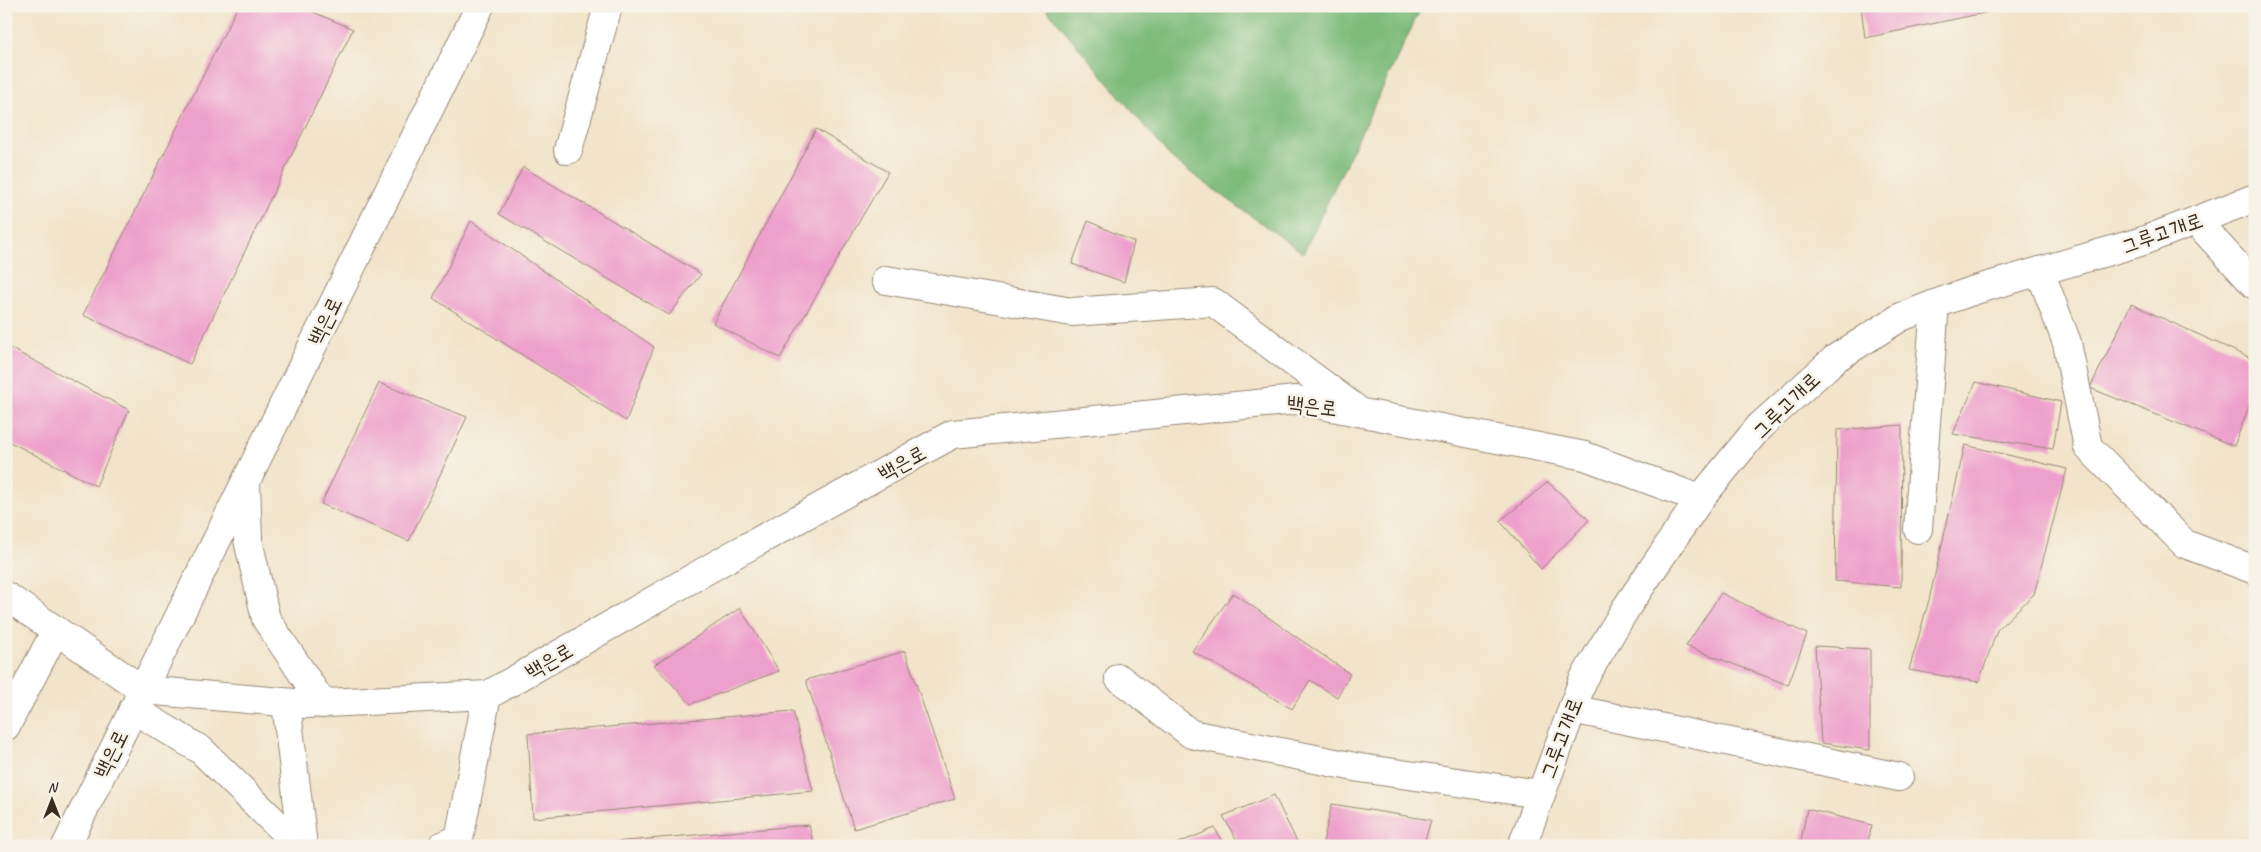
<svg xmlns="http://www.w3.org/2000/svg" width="2261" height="852" font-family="Caveat,'Poor Story',sans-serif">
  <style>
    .forest { fill: #7ebc7c; stroke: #5c734d }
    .building { fill: #eea0cc }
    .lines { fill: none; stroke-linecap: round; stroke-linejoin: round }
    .minor-casing { stroke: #968774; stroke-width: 30 }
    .major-casing { stroke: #968774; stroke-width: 30 }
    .minor { stroke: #fff; stroke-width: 28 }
    .major { stroke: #fff; stroke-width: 28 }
    .labels { text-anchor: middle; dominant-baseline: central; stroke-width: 5; stroke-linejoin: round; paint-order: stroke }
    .street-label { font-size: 21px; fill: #3b2a1e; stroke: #f7f3e8 }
  </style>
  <rect width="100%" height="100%" fill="#f7f3e8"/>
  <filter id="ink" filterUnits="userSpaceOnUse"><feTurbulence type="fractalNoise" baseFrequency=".02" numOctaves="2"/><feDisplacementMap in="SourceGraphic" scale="10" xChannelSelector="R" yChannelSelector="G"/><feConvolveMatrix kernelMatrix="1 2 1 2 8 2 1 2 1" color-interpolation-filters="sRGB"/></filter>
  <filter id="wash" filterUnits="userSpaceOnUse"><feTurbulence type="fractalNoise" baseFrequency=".0096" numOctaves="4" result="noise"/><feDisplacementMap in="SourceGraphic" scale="20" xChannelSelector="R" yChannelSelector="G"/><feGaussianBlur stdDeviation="1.12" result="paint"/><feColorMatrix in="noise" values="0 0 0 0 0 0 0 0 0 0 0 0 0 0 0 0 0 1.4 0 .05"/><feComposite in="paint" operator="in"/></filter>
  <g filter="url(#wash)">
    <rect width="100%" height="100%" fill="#f2e4ca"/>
    <polygon class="forest" points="1044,6 1422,6 1303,253 1173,160"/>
    <g id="blocks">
      <g class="building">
        <polygon points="238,6 299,6 353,29 190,364 83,315"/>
        <polygon points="1861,6 2012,6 2012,7 1865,38"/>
        <polygon points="816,129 888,172 780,358 713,323"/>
        <polygon points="523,167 701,274 669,315 499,214"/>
        <polygon points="471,221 654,347 626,421 433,298"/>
        <polygon points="1088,221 1134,242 1124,282 1072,264"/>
        <polygon points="2131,304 2255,360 2255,390 2234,446 2090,388"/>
        <polygon points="6,346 129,410 96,486 6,440"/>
        <polygon points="1976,382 2061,402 2053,449 1953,434"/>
        <polygon points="379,383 467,417 409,541 321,504"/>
        <polygon points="1902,425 1901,587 1835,581 1837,430"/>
        <polygon points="1965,445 2067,469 2034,594 1997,630 1979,682 1909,670 1929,600"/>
        <polygon points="1548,482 1589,520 1541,569 1500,521"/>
        <polygon points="1233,593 1350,674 1337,697 1310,680 1292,709 1192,651"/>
        <polygon points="1721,593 1807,634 1788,685 1686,646"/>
        <polygon points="740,608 779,671 691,704 654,665"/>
        <polygon points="1815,646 1870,649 1870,750 1821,743"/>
        <polygon points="905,651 955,799 854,829 806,680"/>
        <polygon points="793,711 813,791 533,818 528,734"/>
        <polygon points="1274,795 1299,846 1240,846 1223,816"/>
        <polygon points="1332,804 1431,820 1423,846 1322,846"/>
        <polygon points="1807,809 1872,825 1867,846 1800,846"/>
        <polygon points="809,825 814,846 591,846 591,844"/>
        <polygon points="1215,828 1224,846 1171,846"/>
      </g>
    </g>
  </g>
  <g filter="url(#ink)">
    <use href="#blocks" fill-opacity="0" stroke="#968774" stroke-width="1"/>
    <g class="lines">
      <defs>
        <g id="minor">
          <polyline points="568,150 608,6"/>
          <polyline points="2196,221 2255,285"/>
          <polyline points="2040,271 2067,343 2088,447 2185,544 2255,570"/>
          <polyline points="886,280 1072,312 1213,302 1356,409"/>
          <polyline points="1918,529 1935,304"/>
          <polyline points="6,596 143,690 306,704 488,695 733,555 953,434 1296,400 1585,456 1700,499"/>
          <polyline points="1119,678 1191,734 1360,768 1540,794"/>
          <polyline points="286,703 303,846"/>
          <polyline points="133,709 201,750 299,846"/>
          <polyline points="1572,709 1899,777"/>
          <polyline points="6,726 56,630"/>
          <polyline points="442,846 459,839 487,695"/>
          <polyline points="1522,846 1583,680 1626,608 1700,499 1759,427 1836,358 1901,317 1935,304 1975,290 2140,242 2255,198"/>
        </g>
        <g id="major">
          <polyline points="246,482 248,540 266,619 323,704"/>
          <polyline points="66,846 480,6"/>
        </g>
      </defs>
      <use href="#minor" class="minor-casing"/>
      <use href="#major" class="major-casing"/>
      <use href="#minor" class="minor"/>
      <use href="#major" class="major"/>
    </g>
  </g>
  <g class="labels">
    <g class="street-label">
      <text transform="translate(2162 233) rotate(-19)">그루고개로</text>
      <text transform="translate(325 321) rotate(-64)">백은로</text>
      <text transform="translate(1786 405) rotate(-44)">그루고개로</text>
      <text transform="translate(1312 406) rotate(7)">백은로</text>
      <text transform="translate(902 463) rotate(-29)">백은로</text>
      <text transform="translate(549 661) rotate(-30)">백은로</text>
      <text transform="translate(1561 738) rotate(-69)">그루고개로</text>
      <text transform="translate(111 754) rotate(-64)">백은로</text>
    </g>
  </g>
  <rect width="2261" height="852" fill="none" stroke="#f7f3e8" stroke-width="25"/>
  <g transform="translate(52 800)" stroke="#f7f3e8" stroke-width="4" paint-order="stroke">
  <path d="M0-4L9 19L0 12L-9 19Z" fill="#3b2a1e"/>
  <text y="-8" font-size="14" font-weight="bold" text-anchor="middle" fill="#3b2a1e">N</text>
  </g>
</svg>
